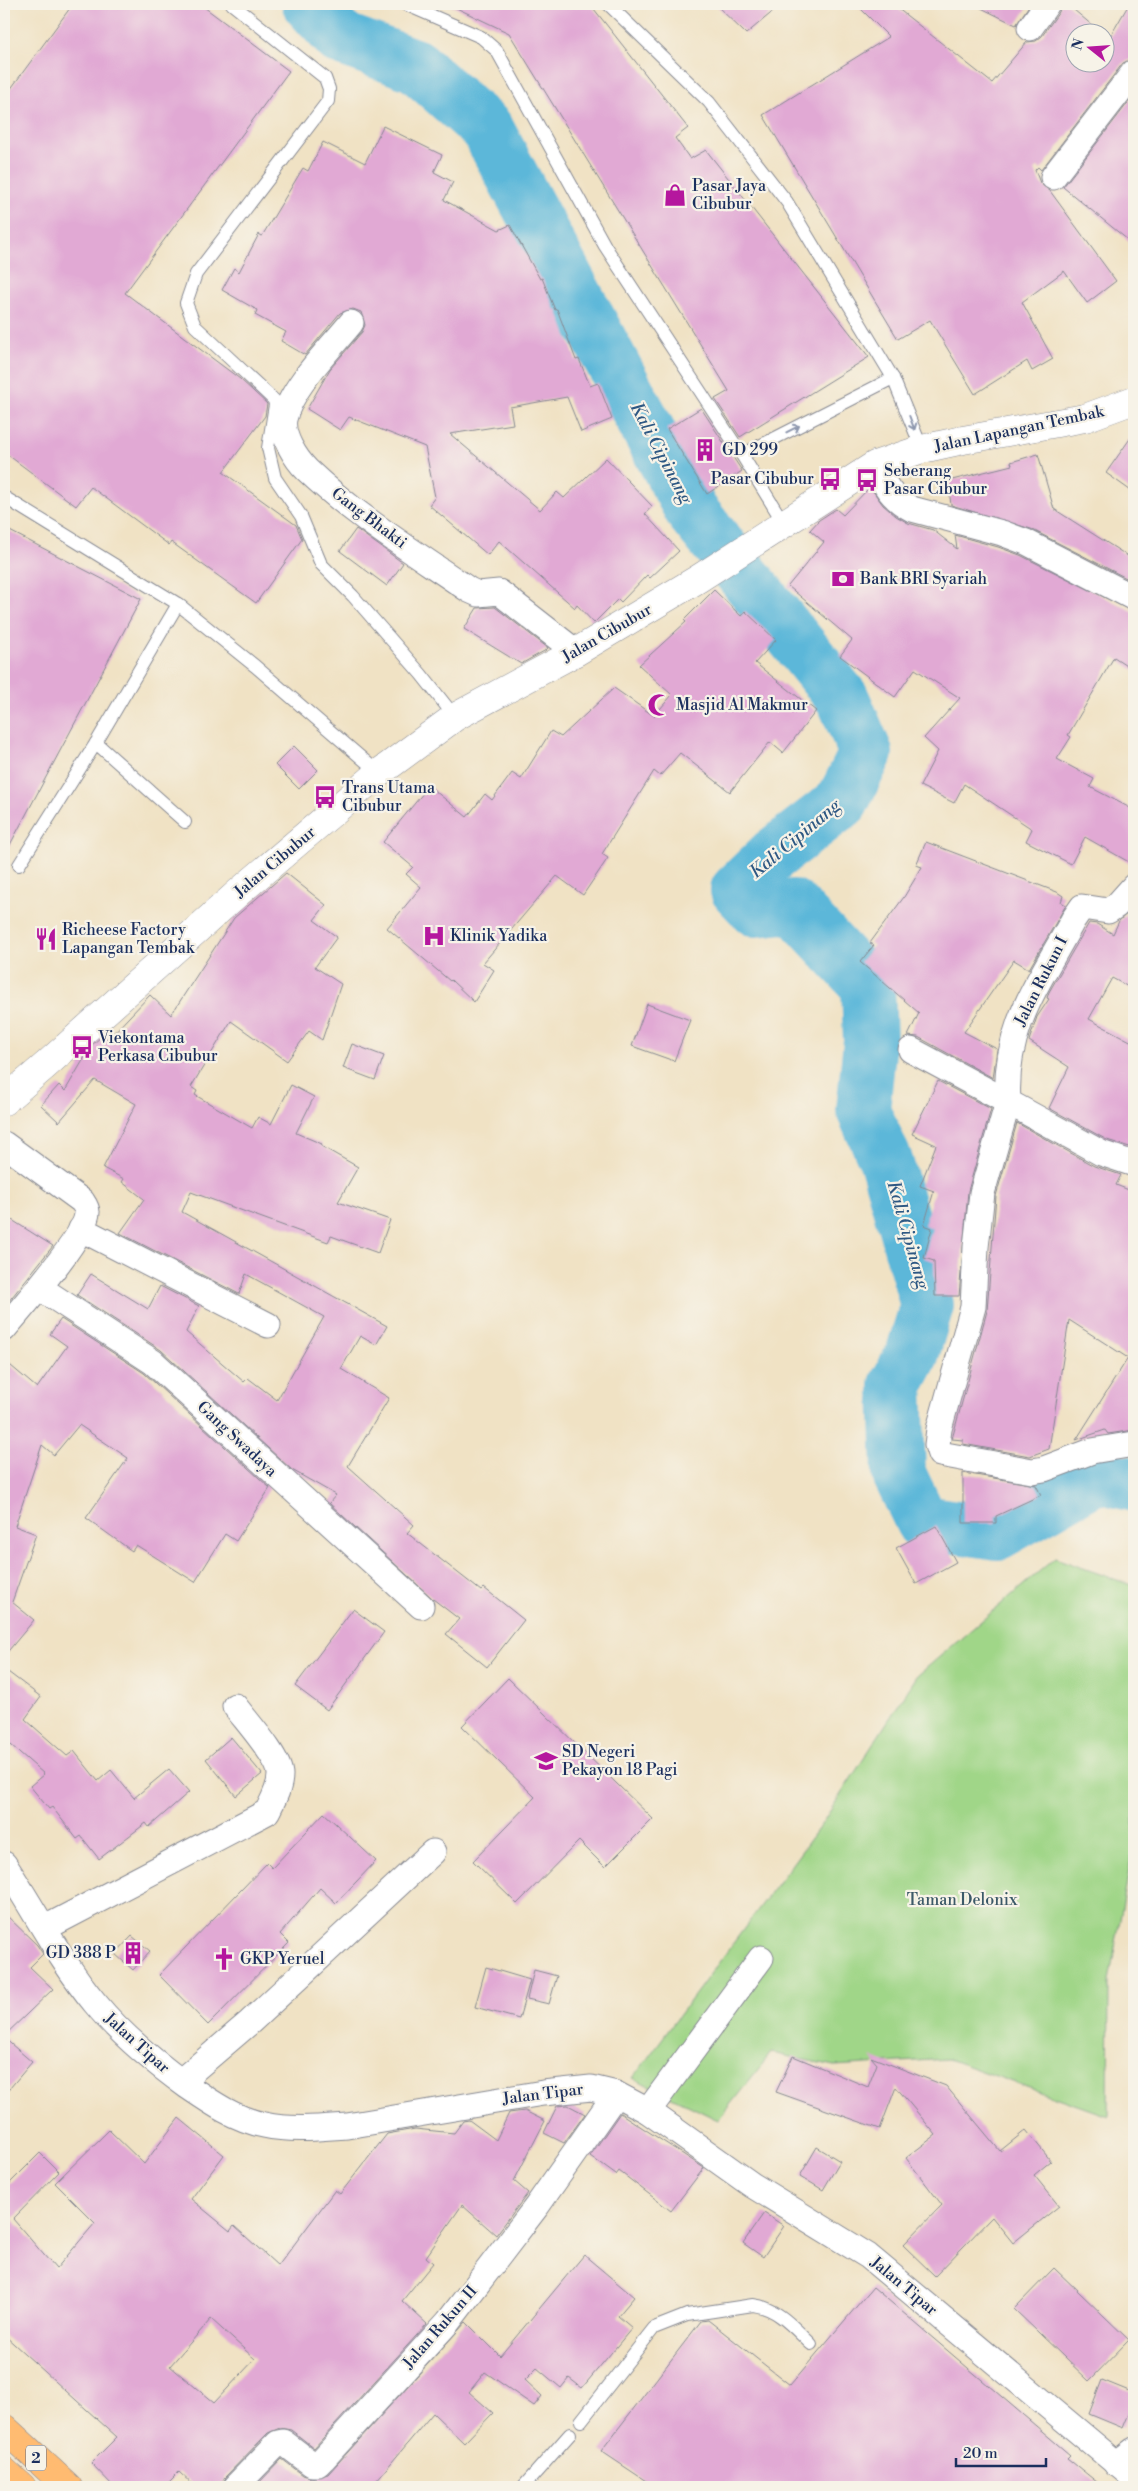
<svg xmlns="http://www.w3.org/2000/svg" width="1138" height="2491" font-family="'Libre Bodoni',serif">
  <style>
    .green { fill: #a0d688; stroke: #5e8273 }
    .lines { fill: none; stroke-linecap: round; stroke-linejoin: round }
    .river { stroke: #5bb7d9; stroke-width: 54 }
    .building { fill: #e1a9d4; fill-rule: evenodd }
    .service-casing { stroke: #868891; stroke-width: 14 }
    .minor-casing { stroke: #868891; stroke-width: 27 }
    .tertiary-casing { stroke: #868891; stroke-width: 29 }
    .trunk-casing { stroke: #868891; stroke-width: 29 }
    .service { stroke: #fff; stroke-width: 12 }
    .minor { stroke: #fff; stroke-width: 25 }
    .tertiary { stroke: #fff; stroke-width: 28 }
    .trunk { stroke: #ffbb71; stroke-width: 28 }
    .oneway { stroke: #8d97ae }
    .labels { text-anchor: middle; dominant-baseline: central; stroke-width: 4.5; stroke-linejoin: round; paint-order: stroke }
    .shield { fill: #f7f3e8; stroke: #5d6a87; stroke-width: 1 }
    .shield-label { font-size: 15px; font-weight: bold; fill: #1b2f5e }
    .poi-label { font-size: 16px; fill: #1b2f5e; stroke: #f7f3e8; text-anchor: start }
    .street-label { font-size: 16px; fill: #1b2f5e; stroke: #f7f3e8 }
    .park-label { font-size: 16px; fill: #3c5968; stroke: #f7f3e8 }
    .water-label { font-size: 18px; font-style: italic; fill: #2e5883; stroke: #f7f3e8 }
  </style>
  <rect width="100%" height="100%" fill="#f7f3e8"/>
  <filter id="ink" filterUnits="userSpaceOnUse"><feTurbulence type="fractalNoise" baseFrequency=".02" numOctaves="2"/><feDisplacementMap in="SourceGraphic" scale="10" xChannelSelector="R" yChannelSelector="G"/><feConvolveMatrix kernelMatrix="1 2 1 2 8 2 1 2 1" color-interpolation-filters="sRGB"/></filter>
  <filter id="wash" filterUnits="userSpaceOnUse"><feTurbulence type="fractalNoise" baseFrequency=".0096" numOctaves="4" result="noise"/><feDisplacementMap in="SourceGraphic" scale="20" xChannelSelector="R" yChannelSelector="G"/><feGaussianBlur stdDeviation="1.12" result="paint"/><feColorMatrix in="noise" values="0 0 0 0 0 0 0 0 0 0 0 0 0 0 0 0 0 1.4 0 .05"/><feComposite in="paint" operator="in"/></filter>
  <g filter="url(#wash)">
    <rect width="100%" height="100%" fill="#f0e2c4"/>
    <polygon class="green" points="1055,1558 1134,1586 1134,1842 1109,1981 1108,2116 948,2059 834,2066 771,2053 718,2120 633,2078 821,1825 917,1676"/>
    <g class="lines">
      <polyline class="river" points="309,4 340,38 416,66 487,129 692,512 843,699 866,753 842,802 773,855 737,890 756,910 793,906 868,986 870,1041 863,1110 886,1161 927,1305 912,1355 896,1385 899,1474 922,1522 998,1533 1098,1476 1134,1485"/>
    </g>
    <g id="blocks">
      <g class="building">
        <polygon points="73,4 200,4 289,71 125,293 240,379 267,404 265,416 223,472 296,525 302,539 256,603 171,542 169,545 91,487 76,506 4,452 4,98"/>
        <polygon points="448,4 590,4 688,128 675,138 690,159 706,150 869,357 740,437 715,399 729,391 509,33"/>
        <polygon points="715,4 782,4 746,34"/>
        <polygon points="856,4 892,4 992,83 1027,42 1036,41 1042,36 1059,12 1061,4 1067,4 1100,32 1076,32 1076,62 1106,62 1106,38 1108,40 1129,4 1134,4 1134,58 1123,63 1041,170 1038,167 1035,170 1040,183 1050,191 1116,281 1087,303 1064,271 1022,302 1053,359 1032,371 1027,361 975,394 930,320 898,339 763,115 889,37"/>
        <polygon points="973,4 1030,4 1016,25"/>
        <polygon points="1134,95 1134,245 1063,187"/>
        <polygon points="383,126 442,155 434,172 453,182 444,200 499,230 510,225 540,279 542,278 555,310 557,309 576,360 579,359 590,386 598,383 612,419 581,432 567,397 510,407 513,424 450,434 540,510 557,492 564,498 606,458 652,506 645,514 679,551 650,578 647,575 621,602 618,599 594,623 577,605 575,608 499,541 488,555 429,505 435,497 425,447 349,417 340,430 307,409 330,369 362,332 365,325 361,312 353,309 340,313 305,355 281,341 286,332 255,315 257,310 222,290 234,268 239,272 259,234 262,236 303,168 308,171 323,142 365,163"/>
        <polygon points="701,408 742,471 707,494 667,429"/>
        <polygon points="1134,433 1134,493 1106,473"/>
        <polygon points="1038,454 1054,509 1134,560 1134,582 1031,529 951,505 948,481 1012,465 1011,462"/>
        <polygon points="870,487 883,505 896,516 908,523 933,530 957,549 955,535 998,547 1020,555 1134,612 1134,670 1114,657 1068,735 1071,737 1057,759 1094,779 1090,787 1134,810 1134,865 1085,837 1071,864 1026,841 1032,829 964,784 954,803 920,786 938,751 924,738 960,698 915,669 895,697 840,656 852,640 788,586 824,542 810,530 819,520 836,509 843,515"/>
        <polygon points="4,528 141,599 4,856"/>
        <polygon points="356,529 403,563 387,586 340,551"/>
        <polygon points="714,590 741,616 745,611 776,640 755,663 816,711 783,753 770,742 730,792 680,753 660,776 654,771 602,854 608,858 583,895 557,876 483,963 494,970 474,1002 451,980 450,981 387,928 421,887 406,874 413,867 383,842 429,786 467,817 485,794 492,800 512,773 521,779 551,731 561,737 614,688 654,716 672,695 639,665 686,622 684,620"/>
        <polygon points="495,607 548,648 546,650 521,664 464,629 477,608"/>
        <polygon points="294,746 318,770 299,789 275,765"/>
        <polygon points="926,842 1057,892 1063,896 1061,902 1066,905 1029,969 1014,960 964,1032 997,1049 993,1078 918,1037 908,1036 919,1013 860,962 874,945 870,943 904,897 922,867 916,865"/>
        <polygon points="286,873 326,905 314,920 337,937 315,967 341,984 322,1040 309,1031 287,1061 231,1021 191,1087 197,1091 195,1095 252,1128 258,1117 271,1124 291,1085 314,1097 296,1133 322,1144 321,1146 358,1167 338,1202 390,1220 378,1253 331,1236 328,1242 191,1192 182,1212 387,1326 376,1345 360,1336 341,1369 389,1398 348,1466 414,1525 407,1533 481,1591 484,1588 524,1620 487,1667 446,1634 459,1619 433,1599 329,1503 336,1495 292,1470 161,1350 77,1295 91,1274 148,1309 160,1286 199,1306 186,1332 244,1382 248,1378 277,1400 324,1317 246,1274 239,1294 120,1233 144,1199 122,1182 124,1179 103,1168 136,1104 95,1080 59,1122 41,1105 59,1085 65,1091 92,1045 102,1036 108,1039 150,995 171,1015 234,918"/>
        <polygon points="1134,907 1134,990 1112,978 1089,1019 1134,1043 1133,1148 1107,1140 1049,1108 1069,1067 1029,1041 1037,1017 1049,999 1047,998 1049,992 1089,923 1097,924 1113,934 1119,921"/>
        <polygon points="647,1004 690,1020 674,1061 632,1046"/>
        <polygon points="352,1044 384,1056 375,1080 343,1068"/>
        <polygon points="938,1081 991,1109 968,1191 959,1296 935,1296 934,1261 924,1258 932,1228 924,1225 934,1191 920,1186 936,1145 912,1134"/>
        <polygon points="1017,1123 1094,1166 1121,1175 1116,1185 1134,1192 1134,1430 1108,1434 1105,1430 1076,1440 1128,1358 1069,1320 1049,1449 1030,1456 963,1444 963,1440 952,1439 987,1311 996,1196"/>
        <polygon points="4,1215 53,1246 4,1307"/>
        <polygon points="61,1319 144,1373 270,1488 236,1541 225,1534 195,1582 136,1545 132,1551 86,1518 128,1458 79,1425 54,1455 42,1445 15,1526 36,1534 12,1602 34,1620 4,1656 4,1360 37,1388 67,1346 50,1334"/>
        <polygon points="963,1473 1036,1485 1041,1495 996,1516 996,1523 963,1523"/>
        <polygon points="936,1526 956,1562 916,1584 896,1548"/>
        <polygon points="353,1609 384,1632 327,1710 295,1686"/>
        <polygon points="4,1669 41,1697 25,1719 67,1756 74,1751 98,1781 111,1770 134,1798 169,1769 189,1792 149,1827 146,1823 99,1859 81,1836 77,1839 52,1807 49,1809 30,1786 44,1774 11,1745 4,1747"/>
        <polygon points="508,1678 653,1819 605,1867 579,1841 517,1904 473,1861 535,1797 462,1726"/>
        <polygon points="231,1737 262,1774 236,1796 206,1759"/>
        <polygon points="324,1813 376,1861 336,1903 320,1888 280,1934 289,1943 208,2025 159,1975 267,1863 272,1868"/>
        <polygon points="4,1913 37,1945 43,1954 30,1967 53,1989 4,2036"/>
        <polygon points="132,1936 150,1951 133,1970 115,1954"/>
        <polygon points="486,1967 530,1980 519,2019 475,2007"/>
        <polygon points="534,1970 557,1976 549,2004 527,1999"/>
        <polygon points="4,2038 32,2062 4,2095"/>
        <polygon points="793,2056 868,2087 877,2064 871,2057 946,2086 1000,2151 1026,2130 1051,2161 1034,2175 1059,2206 1013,2243 992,2217 935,2276 903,2245 942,2205 906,2158 936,2135 896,2087 880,2129 776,2092"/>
        <polygon points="568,2105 585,2114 564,2143 544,2133 557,2106"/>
        <path d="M525,2111L545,2121L514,2181L528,2193L496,2235L462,2205L426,2257L433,2263L402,2301L427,2324L314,2448L291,2430L280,2428L268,2433L225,2477L221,2487H195L179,2472L164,2487H114L91,2463L117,2437L4,2335V2189L40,2153L59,2172L13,2219L56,2269L95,2223L55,2183L109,2130L144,2164L179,2118L224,2155L191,2199L230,2231L234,2226L278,2266L335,2190L340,2194L387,2134L415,2129L454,2133L463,2121L469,2120L496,2140L509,2113ZM211,2319L255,2359L214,2403L170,2366Z"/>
        <polygon points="620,2113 704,2168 671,2211 619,2171 616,2175 590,2156"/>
        <polygon points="817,2147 840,2161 823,2190 800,2176"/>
        <polygon points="764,2213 784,2226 763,2257 743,2243"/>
        <polygon points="584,2255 634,2297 618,2316 632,2328 582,2388 569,2378 561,2388 537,2368 525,2380 542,2396 534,2406 485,2372 469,2392 493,2413 464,2443 433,2413 371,2487 255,2487 282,2459 303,2475 311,2478 328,2474 466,2322 500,2356"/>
        <polygon points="1054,2268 1129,2340 1089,2381 1014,2309"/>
        <polygon points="873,2287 1070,2455 1067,2458 1103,2487 655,2487 601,2451 701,2321 708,2320 790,2385"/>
        <polygon points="1102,2380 1134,2393 1134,2401 1123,2428 1089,2414"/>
      </g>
    </g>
  </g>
  <g filter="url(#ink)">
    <use href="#blocks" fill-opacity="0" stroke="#868891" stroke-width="1"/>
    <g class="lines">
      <defs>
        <g id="service">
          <polyline points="232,4 325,78 329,89 328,101 196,274 186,303 195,326 274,400 275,405 268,448 275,478 301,516 321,564 353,596 421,674 455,717"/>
          <polyline points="405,4 481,37 497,51 605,246 742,455"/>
          <polyline points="608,4 709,102 787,202 893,378"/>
          <polyline points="4,497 178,604 255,666 379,773"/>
          <polyline points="783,522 742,455 893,378 922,449"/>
          <polyline points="96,743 185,822"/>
          <polyline points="19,865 96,743 178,604"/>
          <path d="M581,2421L654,2328L687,2315L753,2305C778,2308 794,2328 811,2344"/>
          <polyline points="523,2487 570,2434"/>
        </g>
        <g id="minor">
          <polyline points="1030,28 1047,4"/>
          <polyline points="1053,177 1134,72"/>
          <path d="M351,323C330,349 291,387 284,419C281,436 296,459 307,470C355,516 414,552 469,590L478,594L499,592L576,652"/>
          <path d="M875,465C885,486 891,498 912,509L1002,533L1026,542L1134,598"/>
          <path d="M1134,886L1117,905L1108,911L1082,907L1073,920C1040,982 1003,1027 1008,1102L1101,1153L1134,1164"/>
          <polyline points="911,1050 1008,1102 982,1193 976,1247 973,1307 939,1429 937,1445 940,1454 1032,1471 1044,1469 1092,1451 1134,1444"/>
          <path d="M4,1144L82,1201C84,1204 87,1208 87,1212C88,1233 20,1310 4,1329"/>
          <polyline points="81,1229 268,1325"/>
          <polyline points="40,1288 153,1362 421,1606"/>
          <path d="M4,1864C33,1908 61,1962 95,2003C121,2035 154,2062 187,2086C212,2103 235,2119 264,2125C291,2131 320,2128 347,2126L543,2093L591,2088L616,2094L648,2111L752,2185L868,2256L1134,2478"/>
          <path d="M45,1928L267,1812C273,1800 280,1788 280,1775C280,1758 246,1721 235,1706"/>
          <polyline points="181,2081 250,2022 433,1852"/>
          <polyline points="648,2111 761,1958"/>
          <polyline points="1116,2464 1134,2450"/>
          <polyline points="235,2487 278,2443 283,2442 312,2464 318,2464 323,2459 448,2322 537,2206 616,2094"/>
        </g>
        <polyline id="tertiary" points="4,1101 46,1065 239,892 379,773 455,717 576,652 698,579 875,465 922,449 963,440 1085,418 1134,400"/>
        <g id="trunk">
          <polyline points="4,2428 68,2487"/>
          <polyline points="4,2471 22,2487"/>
        </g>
      </defs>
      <use href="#service" class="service-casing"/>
      <use href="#minor" class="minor-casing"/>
      <use href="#tertiary" class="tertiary-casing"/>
      <use href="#trunk" class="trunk-casing"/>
      <use href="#service" class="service"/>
      <use href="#minor" class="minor"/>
      <use href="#tertiary" class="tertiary"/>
      <use href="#trunk" class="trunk"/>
    </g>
    <defs><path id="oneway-shaft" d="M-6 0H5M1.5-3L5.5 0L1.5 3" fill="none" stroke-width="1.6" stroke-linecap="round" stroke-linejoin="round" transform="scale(1.25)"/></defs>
    <g class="oneway">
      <use href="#oneway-shaft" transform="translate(912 423) rotate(69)"/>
      <use href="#oneway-shaft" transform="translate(793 429) rotate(-27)"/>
    </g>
  </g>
  <defs>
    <symbol id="shop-bare" viewBox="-9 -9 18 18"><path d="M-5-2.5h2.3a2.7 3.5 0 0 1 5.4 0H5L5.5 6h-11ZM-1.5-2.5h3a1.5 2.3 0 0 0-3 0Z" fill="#b5179e" stroke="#f7f3e8" stroke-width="2.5" paint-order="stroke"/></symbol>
    <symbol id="building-bare" viewBox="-9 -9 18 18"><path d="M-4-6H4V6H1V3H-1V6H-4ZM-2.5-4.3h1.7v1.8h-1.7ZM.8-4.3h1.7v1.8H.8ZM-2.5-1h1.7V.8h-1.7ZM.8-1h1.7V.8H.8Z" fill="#b5179e" stroke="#f7f3e8" stroke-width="2.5" paint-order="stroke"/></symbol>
    <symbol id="bus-bare" viewBox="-9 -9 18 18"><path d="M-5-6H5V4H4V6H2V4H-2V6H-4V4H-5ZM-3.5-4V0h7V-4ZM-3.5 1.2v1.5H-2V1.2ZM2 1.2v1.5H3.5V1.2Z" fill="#b5179e" stroke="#f7f3e8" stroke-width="2.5" paint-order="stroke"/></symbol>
    <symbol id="bank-bare" viewBox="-9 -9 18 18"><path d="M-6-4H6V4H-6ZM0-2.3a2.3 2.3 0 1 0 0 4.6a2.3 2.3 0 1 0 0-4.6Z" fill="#b5179e" stroke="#f7f3e8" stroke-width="2.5" paint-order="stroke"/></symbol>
    <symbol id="mosque-bare" viewBox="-9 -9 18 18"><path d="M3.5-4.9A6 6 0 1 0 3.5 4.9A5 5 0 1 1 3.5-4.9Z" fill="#b5179e" stroke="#f7f3e8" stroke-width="2.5" paint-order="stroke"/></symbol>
    <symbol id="hospital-bare" viewBox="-9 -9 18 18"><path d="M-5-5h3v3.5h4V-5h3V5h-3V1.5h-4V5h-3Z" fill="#b5179e" stroke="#f7f3e8" stroke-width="2.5" paint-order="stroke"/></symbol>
    <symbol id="restaurant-bare" viewBox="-9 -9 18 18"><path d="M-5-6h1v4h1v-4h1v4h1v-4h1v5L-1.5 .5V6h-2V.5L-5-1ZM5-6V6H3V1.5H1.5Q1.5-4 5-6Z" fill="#b5179e" stroke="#f7f3e8" stroke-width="2.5" paint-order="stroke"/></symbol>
    <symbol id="school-bare" viewBox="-9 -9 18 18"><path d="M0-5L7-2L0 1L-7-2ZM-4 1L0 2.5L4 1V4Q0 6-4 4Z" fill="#b5179e" stroke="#f7f3e8" stroke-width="2.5" paint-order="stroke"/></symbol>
    <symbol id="church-bare" viewBox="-9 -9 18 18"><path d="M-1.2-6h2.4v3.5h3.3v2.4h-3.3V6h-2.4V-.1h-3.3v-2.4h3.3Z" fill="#b5179e" stroke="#f7f3e8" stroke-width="2.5" paint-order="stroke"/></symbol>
  </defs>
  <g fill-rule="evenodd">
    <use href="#shop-bare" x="659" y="179" width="32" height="32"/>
    <use href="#building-bare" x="689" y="434" width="32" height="32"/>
    <use href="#bus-bare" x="814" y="463" width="32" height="32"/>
    <use href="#bus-bare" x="851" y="464" width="32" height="32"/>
    <use href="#bank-bare" x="827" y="563" width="32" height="32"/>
    <use href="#mosque-bare" x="643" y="689" width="32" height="32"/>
    <use href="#bus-bare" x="309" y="781" width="32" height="32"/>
    <use href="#hospital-bare" x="418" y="920" width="32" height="32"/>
    <use href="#restaurant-bare" x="30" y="923" width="32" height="32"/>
    <use href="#bus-bare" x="66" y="1031" width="32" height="32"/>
    <use href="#school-bare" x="530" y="1745" width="32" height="32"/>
    <use href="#building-bare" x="117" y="1937" width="32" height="32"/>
    <use href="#church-bare" x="208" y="1943" width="32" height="32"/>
  </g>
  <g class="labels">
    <rect class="shield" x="26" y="2445.5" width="20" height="25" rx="4"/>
    <g class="shield-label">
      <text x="36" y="2458">2</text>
    </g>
    <g class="poi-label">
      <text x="692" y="186">Pasar Jaya<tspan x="692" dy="18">Cibubur</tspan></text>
      <text x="722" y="450">GD 299</text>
      <text x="884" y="471">Seberang<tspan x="884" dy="18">Pasar Cibubur</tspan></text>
      <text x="814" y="479" text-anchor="end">Pasar Cibubur</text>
      <text x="860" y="579">Bank BRI Syariah</text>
      <text x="676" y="705">Masjid Al Makmur</text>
      <text x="342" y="788">Trans Utama<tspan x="342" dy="18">Cibubur</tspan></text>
      <text x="62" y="930">Richeese Factory<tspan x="62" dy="18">Lapangan Tembak</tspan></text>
      <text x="450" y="936">Klinik Yadika</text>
      <text x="98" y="1038">Viekontama<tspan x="98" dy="18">Perkasa Cibubur</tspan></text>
      <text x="562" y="1752">SD Negeri<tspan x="562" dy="18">Pekayon 18 Pagi</tspan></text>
      <text x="116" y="1953" text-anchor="end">GD 388 P</text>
      <text x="240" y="1959">GKP Yeruel</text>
    </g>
    <g class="street-label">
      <text transform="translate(1019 429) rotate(-12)">Jalan Lapangan Tembak</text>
      <text transform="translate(369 518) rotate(37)">Gang Bhakti</text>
      <text transform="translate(607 633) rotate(-30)">Jalan Cibubur</text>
      <text transform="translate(275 862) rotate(-40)">Jalan Cibubur</text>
      <text transform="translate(1041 981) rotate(-63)">Jalan Rukun I</text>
      <text transform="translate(237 1439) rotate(43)">Gang Swadaya</text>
      <text transform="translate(137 2043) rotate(42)">Jalan Tipar</text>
      <text transform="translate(543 2094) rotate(-7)">Jalan Tipar</text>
      <text transform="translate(904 2286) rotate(40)">Jalan Tipar</text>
      <text transform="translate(440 2327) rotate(-49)">Jalan Rukun II</text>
    </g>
    <g class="park-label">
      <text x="962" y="1900">Taman Delonix</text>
    </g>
    <g class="water-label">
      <text transform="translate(661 453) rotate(62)">Kali Cipinang</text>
      <text transform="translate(795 839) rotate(-40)">Kali Cipinang</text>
      <text transform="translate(908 1235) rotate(74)">Kali Cipinang</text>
    </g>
  </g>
  <rect width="1138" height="2491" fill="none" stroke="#f7f3e8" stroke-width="20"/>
  <g transform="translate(1090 48) rotate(287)"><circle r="24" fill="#f7f3e8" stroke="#9fa5b1"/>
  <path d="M0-4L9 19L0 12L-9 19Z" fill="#b5179e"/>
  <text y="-8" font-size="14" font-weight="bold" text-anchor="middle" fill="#1b2f5e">N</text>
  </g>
  <path d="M956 2458v8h90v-8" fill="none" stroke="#1b2f5e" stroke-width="2.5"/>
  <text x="963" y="2458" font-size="15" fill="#1b2f5e" stroke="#f7f3e8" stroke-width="4" paint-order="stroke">20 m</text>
</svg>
